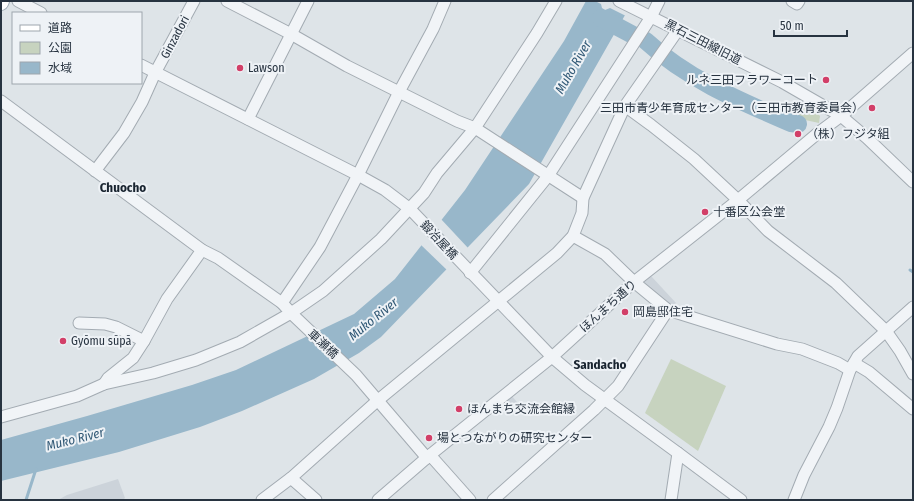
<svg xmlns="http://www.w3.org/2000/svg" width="914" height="501" font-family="'Fira Sans Condensed','Noto Sans JP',sans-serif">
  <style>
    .built { fill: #ccd3da }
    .green { fill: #c7d3bf }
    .water { fill: #98b7ca }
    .pier { fill: #dee4e8 }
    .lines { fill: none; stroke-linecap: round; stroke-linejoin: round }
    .stream { stroke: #98b7ca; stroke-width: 3 }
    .river { stroke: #98b7ca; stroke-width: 18 }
    .minor-casing { stroke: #a3abb2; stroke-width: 13 }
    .major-casing { stroke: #9daab4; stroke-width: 16 }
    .minor { stroke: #f1f4f7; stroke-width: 11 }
    .major { stroke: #fff; stroke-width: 14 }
    .poi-dot { fill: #d23f68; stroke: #eef2f6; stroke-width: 1.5 }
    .labels { text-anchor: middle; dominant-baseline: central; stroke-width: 4; stroke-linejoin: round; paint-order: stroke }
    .street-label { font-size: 12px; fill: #273340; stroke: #eef2f6 }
    .poi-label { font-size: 12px; fill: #273340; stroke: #eef2f6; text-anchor: start }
    .water-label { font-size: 13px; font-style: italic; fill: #305875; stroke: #eef2f6 }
    .neighbourhood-label { font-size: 13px; font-weight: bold; fill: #192430; stroke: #eef2f6 }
  </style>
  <rect width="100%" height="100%" fill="#dee4e8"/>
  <g class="built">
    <polygon points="651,276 676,303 672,309 644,282"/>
    <polygon points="511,395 522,408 516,414 505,401"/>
    <polygon points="118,479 125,498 123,500 58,500 67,495"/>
  </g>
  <g class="green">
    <polygon points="806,103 820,116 819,123 796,118"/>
    <polygon points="671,359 726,386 698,451 645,413"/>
  </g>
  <polygon class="water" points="586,1 633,1 529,184 381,337 359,353 314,379 242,411 200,427 119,452 1,481 1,440 87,416 192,385 236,370 354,314 395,279 465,190 564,41"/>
  <g class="pier">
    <polygon points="595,1 635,1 626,16 610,8 605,10 602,8 601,4"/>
    <polygon points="440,218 469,249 448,271 420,244"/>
  </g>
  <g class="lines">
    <g class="stream">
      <polyline points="910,270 913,272"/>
      <polyline points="26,500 36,469"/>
    </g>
    <g class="river">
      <polyline points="601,18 633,35"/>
      <path d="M646,41C687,79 740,101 791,123L798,124"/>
    </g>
    <defs>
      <g id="minor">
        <polyline points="18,1 41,13"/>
        <polyline points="227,1 291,34 347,66 457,121 475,128 583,198"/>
        <polyline points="619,1 782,82 841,116 867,138 913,182"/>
        <polyline points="792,1 797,4 799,1"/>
        <polyline points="141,65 358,175 385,190 410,209 552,357 585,385 678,453 741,500"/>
        <polyline points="1,101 202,250 218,258 282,303 293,315 356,375 427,458"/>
        <polyline points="625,106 651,125 694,159 738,200 768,231 836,283 886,331 900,351 913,374"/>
        <polyline points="248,119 308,1"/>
        <polyline points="95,171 124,133 142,102 155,73 194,1"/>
        <polyline points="573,236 605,254 634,282 668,310 777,344 802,349 838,363 850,370"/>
        <polyline points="470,273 548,176 651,17 659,1"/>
        <polyline points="282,303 320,247 358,175 399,92 433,29 445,1"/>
        <polyline points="79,323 105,324 116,327 144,341"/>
        <polyline points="854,363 869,372 913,409"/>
        <polyline points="104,384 108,378 133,358 144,341 167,299 202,250"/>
        <polyline points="1,417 77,396 104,384 153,373 196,360 240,342 291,313 323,291 381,239 424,193 437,173 475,128 537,33 556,1"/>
        <polyline points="430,455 470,500"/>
        <polyline points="291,478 316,500"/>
        <polyline points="262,500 291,478 377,401 557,253 573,236 582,213 583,198 625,106 678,30"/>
        <polyline points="378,500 430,455 552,357 634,282 738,200 818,133 841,116 913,53"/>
        <polyline points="493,500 594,410 618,386 668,310"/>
        <polyline points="671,500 678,453"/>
        <polyline points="794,500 804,475 829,427 837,408 850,370 858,356 913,307"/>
      </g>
      <polyline id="major" points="1,3 2,1"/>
    </defs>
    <use href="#minor" class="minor-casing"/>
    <use href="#major" class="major-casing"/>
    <use href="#minor" class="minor"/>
    <use href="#major" class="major"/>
  </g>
  <g class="poi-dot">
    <circle cx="240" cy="68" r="4"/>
    <circle cx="826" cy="80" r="4"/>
    <circle cx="872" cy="108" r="4"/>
    <circle cx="798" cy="134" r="4"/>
    <circle cx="705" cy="212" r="4"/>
    <circle cx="625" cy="312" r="4"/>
    <circle cx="63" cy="341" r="4"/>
    <circle cx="459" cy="409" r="4"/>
    <circle cx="429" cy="438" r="4"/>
  </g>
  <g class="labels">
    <g class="street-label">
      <text transform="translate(175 37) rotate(-62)">Ginzadori</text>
      <text transform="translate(703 42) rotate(27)">黒石三田線旧道</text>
      <text transform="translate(439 240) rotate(47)">鍛冶屋橋</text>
      <text transform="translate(608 306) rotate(-42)">ほんまち通り</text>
      <text transform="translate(323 344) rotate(43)">車瀬橋</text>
    </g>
    <g class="poi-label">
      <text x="248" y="68">Lawson</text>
      <text x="818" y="80" text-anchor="end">ルネ三田フラワーコート</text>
      <text x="864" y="108" text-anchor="end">三田市青少年育成センター（三田市教育委員会）</text>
      <text x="806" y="134">（株）フジタ組</text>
      <text x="713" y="212">十番区公会堂</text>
      <text x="633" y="312">岡島邸住宅</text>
      <text x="71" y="341">Gyōmu sūpā</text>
      <text x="467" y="409">ほんまち交流会館縁</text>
      <text x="437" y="438">場とつながりの研究センター</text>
    </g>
    <g class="water-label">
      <text transform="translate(573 67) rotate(-60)">Muko River</text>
      <text transform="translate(373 319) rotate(-39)">Muko River</text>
      <text transform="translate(75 439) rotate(-14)">Muko River</text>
    </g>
    <g class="neighbourhood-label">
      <text x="123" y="187">Chuocho</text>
      <text x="600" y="364">Sandacho</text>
    </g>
  </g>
  <rect width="914" height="501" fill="none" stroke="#273340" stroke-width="4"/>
  <rect x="12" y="12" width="130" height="72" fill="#eef2f6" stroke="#9ea6ad"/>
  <rect x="20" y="25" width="20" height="6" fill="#ffffff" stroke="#9ea6ad"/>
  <text x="48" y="32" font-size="12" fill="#273340">道路</text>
  <rect x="20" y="42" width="20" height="12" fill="#c7d3bf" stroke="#9ea6ad"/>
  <text x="48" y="52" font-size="12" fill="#273340">公園</text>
  <rect x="20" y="62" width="20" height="12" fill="#98b7ca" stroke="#9ea6ad"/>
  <text x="48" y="72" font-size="12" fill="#273340">水域</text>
  <path d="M774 30v6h73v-6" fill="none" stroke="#273340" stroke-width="2"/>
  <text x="780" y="30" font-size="12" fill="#273340" stroke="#eef2f6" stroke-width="3" paint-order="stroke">50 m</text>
</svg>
